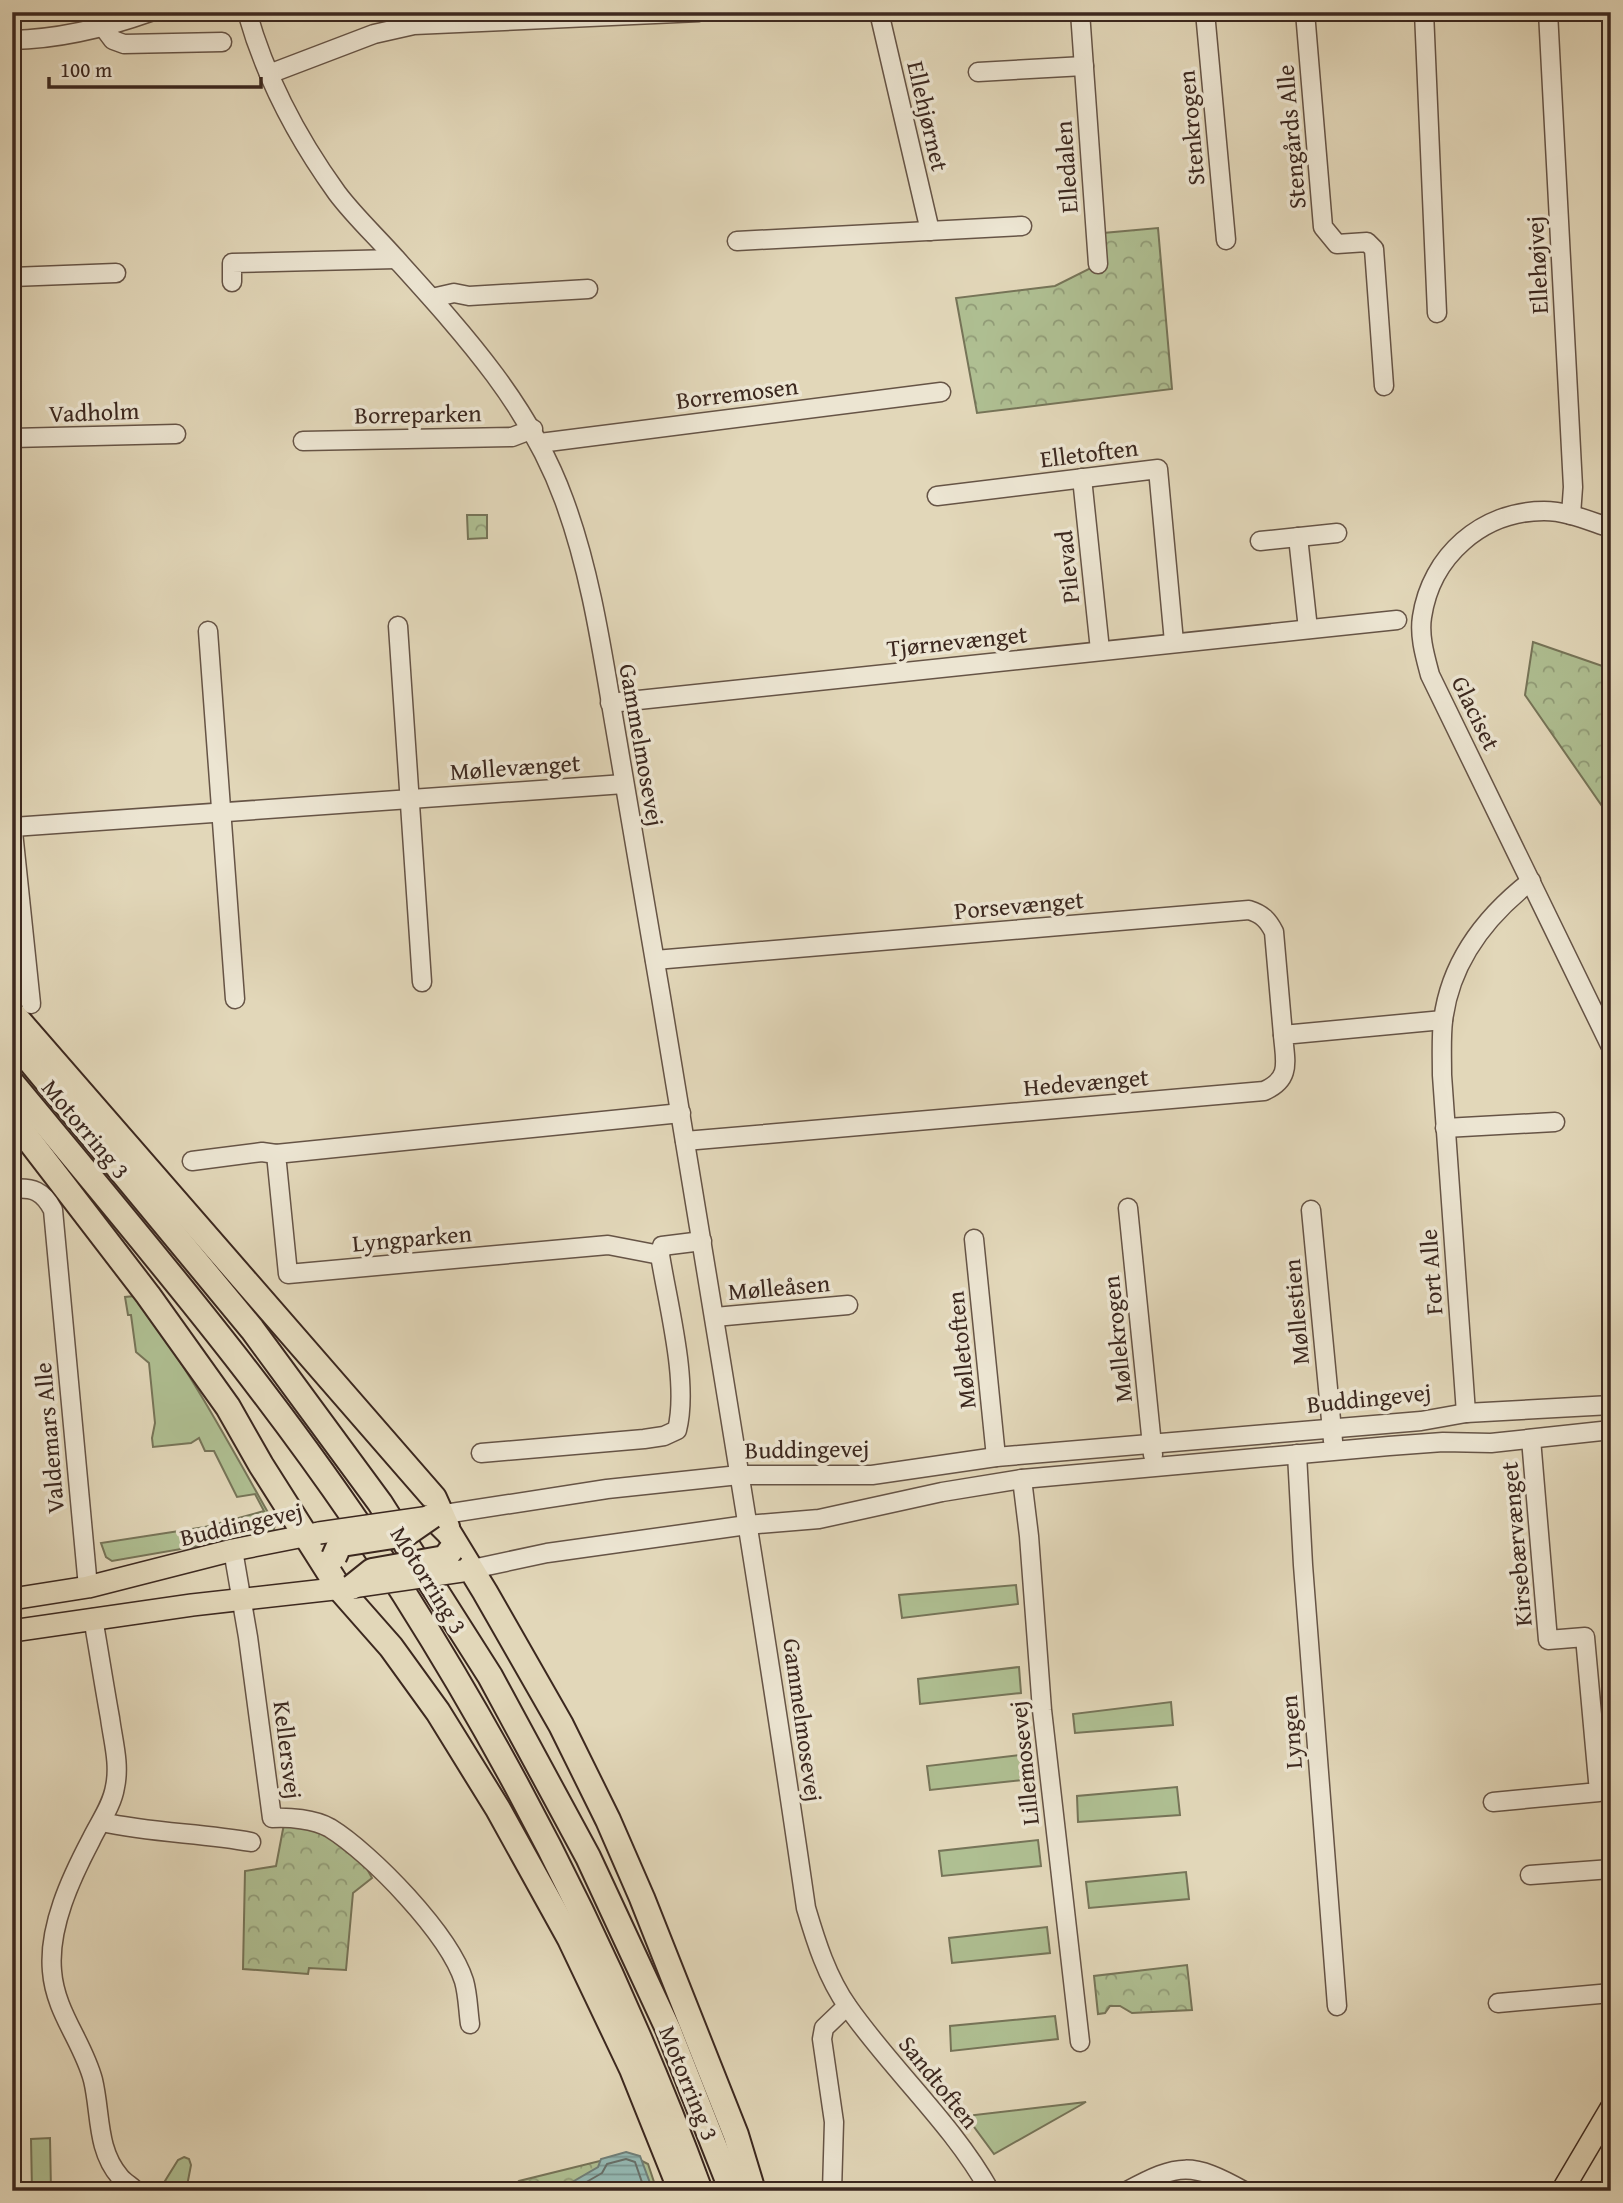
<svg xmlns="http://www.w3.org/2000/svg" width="1623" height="2203" font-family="'Gentium Book Plus',serif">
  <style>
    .grass { fill: #afbf92; stroke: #767458; stroke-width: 2 }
    .forest { fill: url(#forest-crowns); stroke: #767458; stroke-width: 2 }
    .water { fill: url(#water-rules); stroke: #717f78; stroke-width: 2 }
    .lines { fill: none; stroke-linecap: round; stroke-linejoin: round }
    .shore { stroke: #687069; stroke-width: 2 }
    .minor-casing { stroke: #665446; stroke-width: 21 }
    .major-casing { stroke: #3c281f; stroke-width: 24 }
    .highway-casing { stroke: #3c281f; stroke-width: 28 }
    .minor { stroke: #ece5d2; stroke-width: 18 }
    .major { stroke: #e2d7b9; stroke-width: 21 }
    .highway { stroke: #e2d7b9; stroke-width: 24 }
    .major-bridge-casing { stroke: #3c281f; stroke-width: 24; stroke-linecap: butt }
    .highway-bridge-casing { stroke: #3c281f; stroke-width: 28; stroke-linecap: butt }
    .major-bridge { stroke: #e2d7b9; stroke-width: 21 }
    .highway-bridge { stroke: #e2d7b9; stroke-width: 24 }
    .labels { text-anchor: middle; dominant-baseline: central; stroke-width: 7; stroke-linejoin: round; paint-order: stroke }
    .street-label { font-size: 24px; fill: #3c281f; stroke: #ece5d2 }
  </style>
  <defs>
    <pattern id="forest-crowns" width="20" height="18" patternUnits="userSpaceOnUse" patternTransform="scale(1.75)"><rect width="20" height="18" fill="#afbf92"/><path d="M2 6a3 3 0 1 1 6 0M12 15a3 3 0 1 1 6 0" fill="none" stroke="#909b77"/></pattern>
    <pattern id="water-rules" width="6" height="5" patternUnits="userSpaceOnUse" patternTransform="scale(1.75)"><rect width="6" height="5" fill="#95b9b3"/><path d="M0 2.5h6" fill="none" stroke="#7b9691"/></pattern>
  </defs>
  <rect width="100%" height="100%" fill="#e2d7b9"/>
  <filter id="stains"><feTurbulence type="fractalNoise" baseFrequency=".00286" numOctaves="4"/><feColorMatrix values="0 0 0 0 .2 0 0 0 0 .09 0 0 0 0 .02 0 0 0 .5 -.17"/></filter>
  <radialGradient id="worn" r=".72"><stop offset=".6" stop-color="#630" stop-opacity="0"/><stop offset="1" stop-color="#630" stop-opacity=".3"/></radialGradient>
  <g class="grass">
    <path d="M135,1296C188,1367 231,1447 275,1525L273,1533L112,1561L106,1557L101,1543L205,1527L264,1511L255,1494L237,1497L214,1451H205L199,1438L191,1443L153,1447L152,1438L155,1423L149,1363L136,1352L131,1315H128L125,1297Z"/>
    <polygon points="1016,1585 1018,1604 902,1618 899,1595"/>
    <polygon points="1019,1667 1021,1693 920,1704 918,1679"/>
    <polygon points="1171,1702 1173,1725 1075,1733 1073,1714"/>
    <polygon points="1028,1754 1031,1779 930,1790 927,1766"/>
    <polygon points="1177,1787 1180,1815 1078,1822 1077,1796"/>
    <polygon points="1038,1840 1041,1866 942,1876 939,1851"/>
    <polygon points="1186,1872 1189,1899 1089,1908 1086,1882"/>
    <polygon points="1047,1927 1050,1953 952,1963 949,1938"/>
    <polygon points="1055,2016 1058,2039 951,2051 950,2026"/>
    <polygon points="1086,2102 994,2154 966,2116"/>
    <polygon points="50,2138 51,2191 32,2191 31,2139"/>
    <polygon points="184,2157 189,2159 191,2165 186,2191 183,2191 184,2186 167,2182 163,2191 160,2189 178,2160"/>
  </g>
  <g class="forest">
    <polygon points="1158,228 1172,389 977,413 956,298 1055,286 1093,267 1092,234"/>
    <polygon points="467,515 487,515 487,538 468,539"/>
    <polygon points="1533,642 1611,669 1611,819 1525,695"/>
    <polygon points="284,1824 322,1830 366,1867 372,1878 353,1893 346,1970 309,1968 308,1974 243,1969 245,1871 276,1866"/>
    <polygon points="1187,1965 1192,2010 1132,2013 1120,2006 1110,2006 1105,2013 1098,2014 1094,1976"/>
    <polygon points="628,2154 648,2164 657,2191 508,2191 519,2181"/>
  </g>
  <polygon class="water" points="626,2152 640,2156 653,2191 575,2191 574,2181 598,2167 601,2159"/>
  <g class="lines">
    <polyline class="shore" points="582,2191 583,2184 602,2173 607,2164 626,2159 635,2162 645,2191"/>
    <defs>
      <g id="minor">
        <path d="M247,12C265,76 298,139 337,193C355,217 378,238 398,261C464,334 530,406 564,500C591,573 602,651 615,727C630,817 646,907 661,997C711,1300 762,1603 806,1908C816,1942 827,1977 848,2007C892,2070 952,2123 990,2191"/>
        <polyline points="879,12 930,231"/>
        <polyline points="1080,12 1098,264"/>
        <polyline points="1205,12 1226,240"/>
        <polyline points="1305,12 1323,227 1337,244 1367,242 1374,249 1384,386"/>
        <polyline points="1424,12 1437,313"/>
        <polyline points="1548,12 1573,487 1571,515"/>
        <polyline points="104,28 113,40 124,44 222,42"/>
        <path d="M12,40C61,39 105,28 150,12"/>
        <polyline points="978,72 1084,66"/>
        <polyline points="269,74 374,34 414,25 699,12"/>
        <polyline points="737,241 1022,226"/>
        <polyline points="12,277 116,273"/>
        <polyline points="232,282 232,263 396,259"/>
        <polyline points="432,298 454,293 469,296 588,289"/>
        <polyline points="12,438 176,434"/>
        <polyline points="303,441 512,437 533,429"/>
        <polyline points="540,443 941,392"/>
        <polyline points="1082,478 1100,650"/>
        <polyline points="937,496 1158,469 1174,642"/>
        <path d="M1611,528C1589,521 1567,511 1544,511C1482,511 1431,556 1422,617C1419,636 1425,656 1430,675L1611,1047"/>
        <polyline points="1298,537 1308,629"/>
        <polyline points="1260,541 1337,533"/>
        <polyline points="398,626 422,982"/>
        <polyline points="208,631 235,999"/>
        <polyline points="610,703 1397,620"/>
        <polyline points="12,822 31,1004"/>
        <polyline points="13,827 624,784"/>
        <path d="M655,960L1249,910C1262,914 1268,920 1274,932L1283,1035"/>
        <polyline points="1445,1128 1555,1122"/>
        <path d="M685,1141L1264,1091C1292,1079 1285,1061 1283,1035L1443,1020"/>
        <polyline points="192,1161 262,1152 276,1154"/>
        <path d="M12,1189C33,1187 43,1191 53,1210L88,1587"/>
        <polyline points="1128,1208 1153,1455"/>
        <polyline points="1311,1210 1333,1441"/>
        <polyline points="974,1239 996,1457"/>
        <polyline points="660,1255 608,1245 288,1274 276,1154 681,1113"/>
        <polyline points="715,1317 848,1305"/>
        <path d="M1466,1413L1442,1075C1442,1057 1441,1038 1443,1021C1450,962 1486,916 1531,881"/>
        <path d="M481,1453L644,1439L664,1436L677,1430C689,1383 668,1305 660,1255L662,1246L702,1241"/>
        <polyline points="1297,1454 1303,1565 1337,2006"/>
        <polyline points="1022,1479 1029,1536 1042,1710 1080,2042"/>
        <polyline points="432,1516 607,1489 739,1475 872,1475 996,1457 1421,1421 1466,1413 1611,1405"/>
        <path d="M233,1550L248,1637L272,1818C289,1817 314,1819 330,1828C372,1854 449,1934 464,1981C468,1995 468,2010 470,2024"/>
        <polyline points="463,1571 547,1553 747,1525 819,1519 942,1492 1022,1479 1389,1446 1443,1442 1491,1443 1611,1430"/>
        <path d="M93,1618C99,1652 104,1685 110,1718C113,1741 120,1764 115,1787C112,1806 99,1823 91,1840C71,1878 48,1927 52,1971C55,2012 83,2042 93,2080C101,2113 96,2149 120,2177C124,2182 131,2186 136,2191"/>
        <polyline points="1493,1802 1599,1792 1585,1637 1548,1640 1531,1439"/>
        <path d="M102,1822C151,1833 202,1833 251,1842"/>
        <polyline points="1530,1875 1611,1869"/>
        <polyline points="1498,2003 1611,1993"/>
        <polyline points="832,2191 834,2122 822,2039 824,2028 847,2006"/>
        <path d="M1127,2191C1179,2163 1192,2162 1244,2191"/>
      </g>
      <g id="major">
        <polyline points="12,1599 88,1587 233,1550 319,1533"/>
        <polyline points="12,1631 192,1605 352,1587"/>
        <polyline points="1562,2191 1611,2108"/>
      </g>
      <g id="highway">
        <polyline points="12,1013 434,1498 447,1527"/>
        <polyline points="12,1039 252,1329 380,1503 490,1676 588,1857 668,2029 732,2191"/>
        <path d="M12,1083C149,1248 290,1413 405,1595C524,1783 623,1982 700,2191"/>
        <polyline points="12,1118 148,1295 228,1407 261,1465 339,1588 391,1647 438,1712 498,1809 570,1939 632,2069 681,2191"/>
        <polyline points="432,1516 449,1533 485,1592 561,1725 608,1820 642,1898 736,2135 753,2191"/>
      </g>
    </defs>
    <use href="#minor" class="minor-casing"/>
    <use href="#major" class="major-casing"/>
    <use href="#highway" class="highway-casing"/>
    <use href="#minor" class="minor"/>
    <use href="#major" class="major"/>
    <use href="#highway" class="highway"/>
    <defs>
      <g id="major-bridge">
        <polyline points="319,1533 430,1517"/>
        <polyline points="352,1587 462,1571"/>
      </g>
      <g id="highway-bridge">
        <polyline points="334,1557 338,1548 342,1544 406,1534 432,1516"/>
        <polyline points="352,1587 372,1571 445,1558 451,1550"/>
      </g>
    </defs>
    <use href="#major-bridge" class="major-bridge-casing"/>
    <use href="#highway-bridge" class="highway-bridge-casing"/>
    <use href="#major-bridge" class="major-bridge"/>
    <use href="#highway-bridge" class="highway-bridge"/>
  </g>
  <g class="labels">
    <g class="street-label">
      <text transform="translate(928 116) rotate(77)">Ellehjørnet</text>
      <text transform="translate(1191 128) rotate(-95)">Stenkrogen</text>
      <text transform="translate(1291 137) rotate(-95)">Stengårds Alle</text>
      <text transform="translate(1066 167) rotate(-94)">Elledalen</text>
      <text transform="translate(1537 265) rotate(-93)">Ellehøjvej</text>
      <text transform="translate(737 393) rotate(-7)">Borremosen</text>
      <text transform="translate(94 412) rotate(-2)">Vadholm</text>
      <text transform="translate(418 414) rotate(-1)">Borreparken</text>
      <text transform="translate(1089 453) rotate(-7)">Elletoften</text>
      <text transform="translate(1067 567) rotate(-96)">Pilevad</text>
      <text transform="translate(957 641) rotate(-6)">Tjørnevænget</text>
      <text transform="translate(1476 713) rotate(64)">Glaciset</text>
      <text transform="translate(642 745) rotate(80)">Gammelmosevej</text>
      <text transform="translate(515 767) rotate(-4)">Møllevænget</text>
      <text transform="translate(1019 905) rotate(-5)">Porsevænget</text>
      <text transform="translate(1086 1082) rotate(-5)">Hedevænget</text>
      <text transform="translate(86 1129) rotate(50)">Motorring 3</text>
      <text transform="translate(412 1238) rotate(-5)">Lyngparken</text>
      <text transform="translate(1431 1272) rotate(-94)">Fort Alle</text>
      <text transform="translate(779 1287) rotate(-5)">Mølleåsen</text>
      <text transform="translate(1296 1312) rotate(-95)">Møllestien</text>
      <text transform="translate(1117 1339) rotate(-96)">Møllekrogen</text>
      <text transform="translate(961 1350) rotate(-96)">Mølletoften</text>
      <text transform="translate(1369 1398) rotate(-6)">Buddingevej</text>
      <text transform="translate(49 1438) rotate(-95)">Valdemars Alle</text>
      <text transform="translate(807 1449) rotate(-1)">Buddingevej</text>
      <text transform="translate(241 1524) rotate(-13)">Buddingevej</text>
      <text transform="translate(1516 1544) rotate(-95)">Kirsebærvænget</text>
      <text transform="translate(429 1580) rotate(58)">Motorring 3</text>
      <text transform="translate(803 1720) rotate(82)">Gammelmosevej</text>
      <text transform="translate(1291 1732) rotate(-94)">Lyngen</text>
      <text transform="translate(288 1750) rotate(83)">Kellersvej</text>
      <text transform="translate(1024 1763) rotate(-96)">Lillemosevej</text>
      <text transform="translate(939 2082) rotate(51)">Sandtoften</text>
      <text transform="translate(689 2083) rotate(68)">Motorring 3</text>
    </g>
  </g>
  <rect width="1623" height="2203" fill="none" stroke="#e2d7b9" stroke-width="42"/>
  <rect x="14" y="14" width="1595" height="2175" fill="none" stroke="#3c281f" stroke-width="3.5"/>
  <rect x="21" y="21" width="1581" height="2161" fill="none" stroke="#3c281f" stroke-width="2"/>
  <path d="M49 77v10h212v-10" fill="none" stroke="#3c281f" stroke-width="3.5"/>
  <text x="60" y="77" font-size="21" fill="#3c281f" stroke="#ece5d2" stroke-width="5" paint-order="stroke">100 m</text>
  <rect width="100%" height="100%" filter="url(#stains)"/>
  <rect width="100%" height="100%" fill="url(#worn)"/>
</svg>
